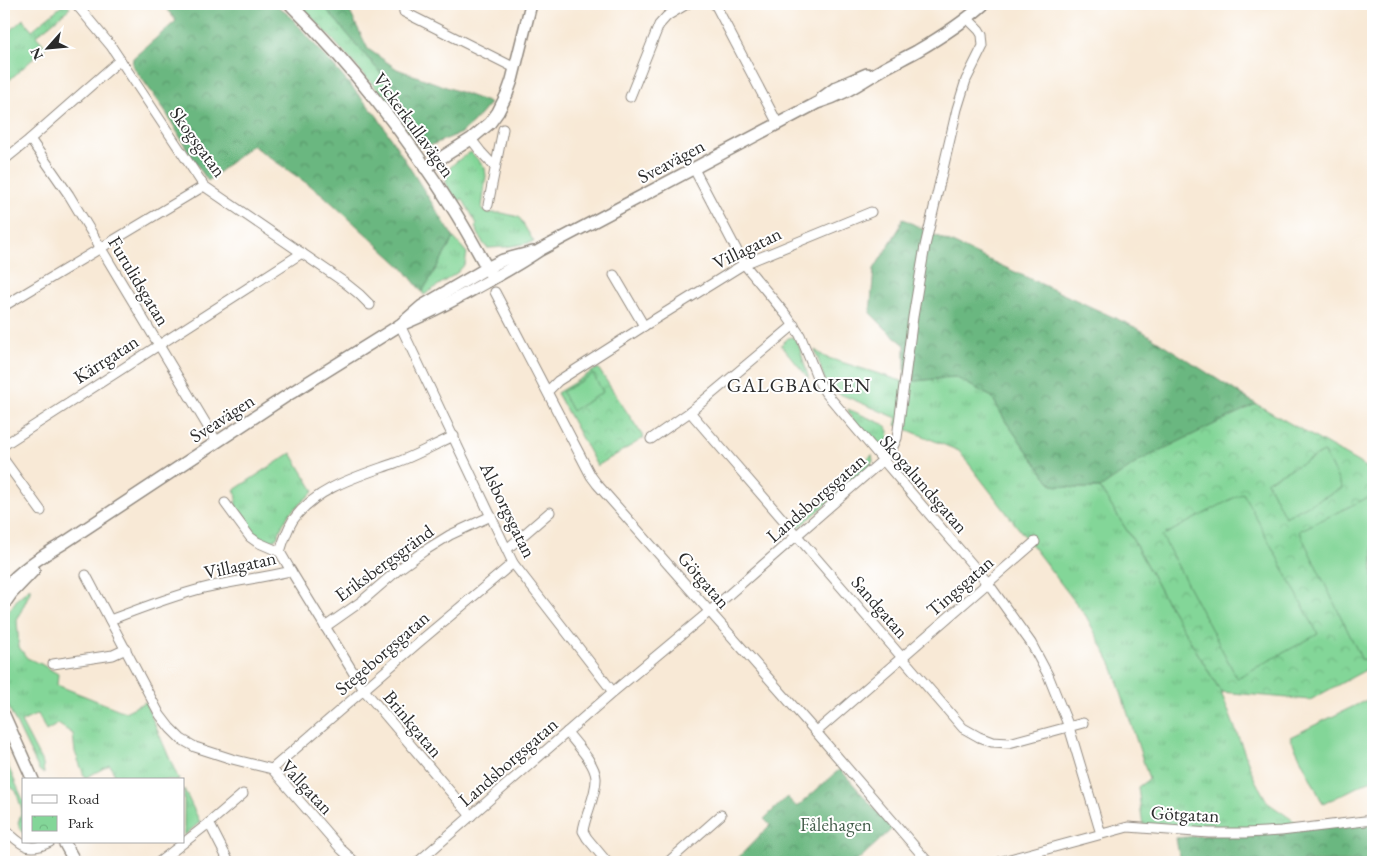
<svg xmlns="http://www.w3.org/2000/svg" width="1377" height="866" font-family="'EB Garamond',serif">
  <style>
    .grass { fill: url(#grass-tufts); stroke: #578062 }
    .forest { fill: url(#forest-crowns); stroke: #4a7156 }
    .park { fill: url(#park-crowns); stroke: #578062 }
    .pitch { fill: #83d698; stroke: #578062 }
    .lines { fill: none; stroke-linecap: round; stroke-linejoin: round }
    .street-casing { stroke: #928a80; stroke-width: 11 }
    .secondary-casing { stroke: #928a80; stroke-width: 14 }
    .street { stroke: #fff; stroke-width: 9 }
    .secondary { stroke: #fff; stroke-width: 11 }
    .labels { text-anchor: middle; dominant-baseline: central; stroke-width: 4; stroke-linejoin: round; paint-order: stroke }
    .street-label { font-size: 19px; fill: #2b2b2b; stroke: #fff }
    .park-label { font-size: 19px; fill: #455e4c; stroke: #fff }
    .neighbourhood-label { font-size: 20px; letter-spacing: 1px; fill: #2b2b2b; stroke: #fff }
  </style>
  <defs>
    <pattern id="grass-tufts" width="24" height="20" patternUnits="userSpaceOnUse" patternTransform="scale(1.25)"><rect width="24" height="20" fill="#83d698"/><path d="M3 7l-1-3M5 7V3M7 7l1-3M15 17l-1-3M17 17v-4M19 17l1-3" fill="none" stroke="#71b883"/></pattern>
    <pattern id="forest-crowns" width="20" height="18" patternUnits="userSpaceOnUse" patternTransform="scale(1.25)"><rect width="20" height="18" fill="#6ab780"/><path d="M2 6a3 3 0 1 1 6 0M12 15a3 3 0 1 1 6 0" fill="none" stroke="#579569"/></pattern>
    <pattern id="park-crowns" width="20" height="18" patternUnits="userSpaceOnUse" patternTransform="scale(1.25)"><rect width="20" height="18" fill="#83d698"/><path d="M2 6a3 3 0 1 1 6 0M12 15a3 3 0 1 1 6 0" fill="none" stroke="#71b883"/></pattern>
  </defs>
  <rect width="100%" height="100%" fill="#fff"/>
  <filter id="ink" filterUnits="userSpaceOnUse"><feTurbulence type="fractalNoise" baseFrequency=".02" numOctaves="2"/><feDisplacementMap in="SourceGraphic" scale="10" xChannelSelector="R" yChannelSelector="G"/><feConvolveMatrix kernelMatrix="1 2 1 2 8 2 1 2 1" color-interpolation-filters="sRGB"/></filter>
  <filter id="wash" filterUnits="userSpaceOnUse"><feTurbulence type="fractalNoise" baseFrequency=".0096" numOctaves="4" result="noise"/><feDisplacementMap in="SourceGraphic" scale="20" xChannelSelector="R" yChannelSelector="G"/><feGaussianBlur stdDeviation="1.12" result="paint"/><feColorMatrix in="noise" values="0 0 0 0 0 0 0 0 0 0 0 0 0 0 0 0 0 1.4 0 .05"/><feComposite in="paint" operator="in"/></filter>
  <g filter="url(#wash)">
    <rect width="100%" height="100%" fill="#f8e9d6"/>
    <g class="grass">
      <polygon points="64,4 67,4 70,8 36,36 46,47 4,85 4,37 23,19 32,30"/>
      <polygon points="299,4 322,4 378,70 409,115 429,146 418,146 391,105 326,32"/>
      <path d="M471,152L485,168L486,176L482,208L488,213H502L519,217L534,242L506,247L490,248H487L483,243L475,227L477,224L462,198L460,201C434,178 447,166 471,152Z"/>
      <polygon points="454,238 467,253 465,264 458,272 424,295 422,292"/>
      <polygon points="793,337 799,346 809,379 781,345 788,338"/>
      <polygon points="815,350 825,357 905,382 955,377 992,397 1006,422 1052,485 1075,488 1100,488 1133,540 1161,592 1221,692 1255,780 1268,803 1300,825 1247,832 1143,827 1138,787 1149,779 1112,665 1086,616 959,451 896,425 897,418 835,392 825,381"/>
      <path d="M848,409L885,425L889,431L888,440L881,446C872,443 849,419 848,409Z"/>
      <polygon points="291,453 314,491 290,513 283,524 277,538 270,542 262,541 254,534 237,512 235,508 237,496 234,490"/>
      <polygon points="872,455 873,461 868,468 801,526 797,527 792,524"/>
      <polygon points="30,588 30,592 17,620 19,647 27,658 41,664 58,674 57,685 125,712 145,702 179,780 117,780 110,765 85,778 75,752 73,734 58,724 46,731 38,714 21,722 43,764 44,774 39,770 8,706 4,691 4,618 18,598"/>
      <polygon points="4,757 24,802 24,833 21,831 18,823 22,810 16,791 4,782"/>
      <polygon points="184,789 200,822 184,836"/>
    </g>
    <g class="forest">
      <polygon points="163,4 275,4 290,16 377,116 454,238 422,292 403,268 322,194 252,145 208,181 192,158 164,109 132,65 133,58 176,21"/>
      <polygon points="322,4 346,4 368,49 397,69 490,103 473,123 461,133 429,146 409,115 378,70"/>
      <polygon points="902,218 926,231 1139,329 1256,404 1141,460 1100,488 1075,488 1052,485 1006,422 992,397 955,377 905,382 905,345 890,333 870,313 874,269 900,227"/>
      <polygon points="840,769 892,829 856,862 737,862 736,860 770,825 764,819 787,797 797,807"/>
      <polygon points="1373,820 1373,862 1180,862 1176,838"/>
    </g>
    <g class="park">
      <polygon points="598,368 644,438 597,466 557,393"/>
      <polygon points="1256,404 1370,469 1373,475 1373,666 1310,700 1221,692 1161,592 1133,540 1100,488 1141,460"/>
    </g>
    <g class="pitch">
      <polygon points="593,374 603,392 572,411 562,392"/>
      <polygon points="1324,452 1342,488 1285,517 1267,481"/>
      <polygon points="1243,493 1318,634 1237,678 1162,536"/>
      <polygon points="1373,495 1373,655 1362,660 1299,531"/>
      <polygon points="1373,697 1373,779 1323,804 1290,737"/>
    </g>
  </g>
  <g filter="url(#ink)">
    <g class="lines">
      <defs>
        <g id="street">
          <polyline points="76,4 111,46 204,186 344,282 359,294 370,305"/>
          <polyline points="403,4 404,12 515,68"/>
          <polyline points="715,4 778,124"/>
          <polyline points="630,97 659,25 667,16 687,4"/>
          <polyline points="30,139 69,195 217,442"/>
          <polyline points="471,139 481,152 495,167"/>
          <polyline points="4,160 30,139 120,60"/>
          <polyline points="694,169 744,264 787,316 800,335 819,382 825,392 988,583 1031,643 1048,675 1069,727 1101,834"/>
          <polyline points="488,205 503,129"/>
          <polyline points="614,275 644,326"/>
          <polyline points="495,292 591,476 597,484 816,732 928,862"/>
          <polyline points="4,306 204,186"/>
          <polyline points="400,325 513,563 613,692"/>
          <polyline points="548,391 558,381 644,326 744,264 871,212"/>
          <polyline points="690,412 963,728 979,737 992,742 1009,743 1083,723"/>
          <polyline points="651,439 690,412 794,325"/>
          <polyline points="4,445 302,253"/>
          <polyline points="4,460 41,511"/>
          <polyline points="225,503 250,537 257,542 280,552"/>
          <polyline points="507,549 550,512"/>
          <polyline points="291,571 364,690 471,816"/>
          <polyline points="86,575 160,715 170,728 181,739 195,747 232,759 272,769 341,849 355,862"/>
          <path d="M110,620C141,608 172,596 204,588C233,581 262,578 291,571L280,552C283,542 287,530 293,520C317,487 359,476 395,463C415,456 434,445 454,436"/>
          <polyline points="325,627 362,601 399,569 424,551 450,535 491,516"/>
          <polyline points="53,664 113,655 126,649"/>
          <path d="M567,732C576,744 595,763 596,778C597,794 585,815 583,831L587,838L607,862"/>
          <polyline points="816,732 1035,542"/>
          <polyline points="272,769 419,642 513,563"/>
          <polyline points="209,823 229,862"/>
          <path d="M4,829C21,843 26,854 50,842"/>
          <polyline points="159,862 209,823 243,794"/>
          <polyline points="418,862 613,692 710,611 883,460 892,449 897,438 913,317 925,246 957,109 966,80 983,46 982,35 979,30 967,18"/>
          <polyline points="668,862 721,815"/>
          <polyline points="999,862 1128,827 1209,833 1246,833 1281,831 1373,820"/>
        </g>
        <g id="secondary">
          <path d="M290,4C353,67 408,137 455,212C468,233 479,254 491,275"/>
          <polyline points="822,98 837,87 867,74"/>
          <polyline points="425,168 471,139 490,123 498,112 507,94 512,80 531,4"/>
          <path d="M400,325C422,317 442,306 463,295C489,281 515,267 540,250L817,103C844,95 860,83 883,69C894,63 906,57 917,51C941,37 964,22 984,4"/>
          <path d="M4,589C21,569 42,556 64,543L291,393L392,330L400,325L422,306L487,268L503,260L533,252"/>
          <polyline points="4,604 11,594 34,570"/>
          <polyline points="4,715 33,780"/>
          <polyline points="64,842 75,862"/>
        </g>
      </defs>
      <use href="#street" class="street-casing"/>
      <use href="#secondary" class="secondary-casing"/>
      <use href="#street" class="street"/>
      <use href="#secondary" class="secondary"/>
    </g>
  </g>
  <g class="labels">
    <g class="street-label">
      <text transform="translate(414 125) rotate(54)">Vickerkullavägen</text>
      <text transform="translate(198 142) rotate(54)">Skogsgatan</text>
      <text transform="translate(671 161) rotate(-28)">Sveavägen</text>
      <text transform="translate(747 248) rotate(-26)">Villagatan</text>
      <text transform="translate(139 281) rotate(59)">Furulidsgatan</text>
      <text transform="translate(106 359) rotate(-33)">Kärrgatan</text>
      <text transform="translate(222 418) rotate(-33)">Sveavägen</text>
      <text transform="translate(924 484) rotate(49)">Skogalundsgatan</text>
      <text transform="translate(816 498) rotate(-41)">Landsborgsgatan</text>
      <text transform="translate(508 510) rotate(64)">Alsborgsgatan</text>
      <text transform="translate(384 563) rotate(-36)">Eriksbergsgränd</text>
      <text transform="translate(240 565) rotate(-12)">Villagatan</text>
      <text transform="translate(704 580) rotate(49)">Götgatan</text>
      <text transform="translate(960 586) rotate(-41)">Tingsgatan</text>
      <text transform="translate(880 607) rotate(49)">Sandgatan</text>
      <text transform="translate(382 653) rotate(-41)">Stegeborgsgatan</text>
      <text transform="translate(413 724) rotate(50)">Brinkgatan</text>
      <text transform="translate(508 762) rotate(-41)">Landsborgsgatan</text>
      <text transform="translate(307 787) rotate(47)">Vallgatan</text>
      <text transform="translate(1185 814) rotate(3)">Götgatan</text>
    </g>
    <g class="park-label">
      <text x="836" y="824">Fålehagen</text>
    </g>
    <g class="neighbourhood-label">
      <text x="799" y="385">GALGBACKEN</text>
    </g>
  </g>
  <rect width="1377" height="866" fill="none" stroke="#fff" stroke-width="20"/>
  <rect x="22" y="778" width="162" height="65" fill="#ffffff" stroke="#aaaaaa"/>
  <rect x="32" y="795" width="25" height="8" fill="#ffffff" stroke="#aaaaaa"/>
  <text x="68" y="804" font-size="15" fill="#2b2b2b">Road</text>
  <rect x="32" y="816" width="25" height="15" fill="url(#park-crowns)" stroke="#aaaaaa"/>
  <text x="68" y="828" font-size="15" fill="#2b2b2b">Park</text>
  <g transform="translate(48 48) rotate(243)" stroke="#ffffff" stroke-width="4" paint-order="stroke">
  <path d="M0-4L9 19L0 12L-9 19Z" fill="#2b2b2b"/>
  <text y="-8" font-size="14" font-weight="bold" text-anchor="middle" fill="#2b2b2b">N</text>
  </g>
</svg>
